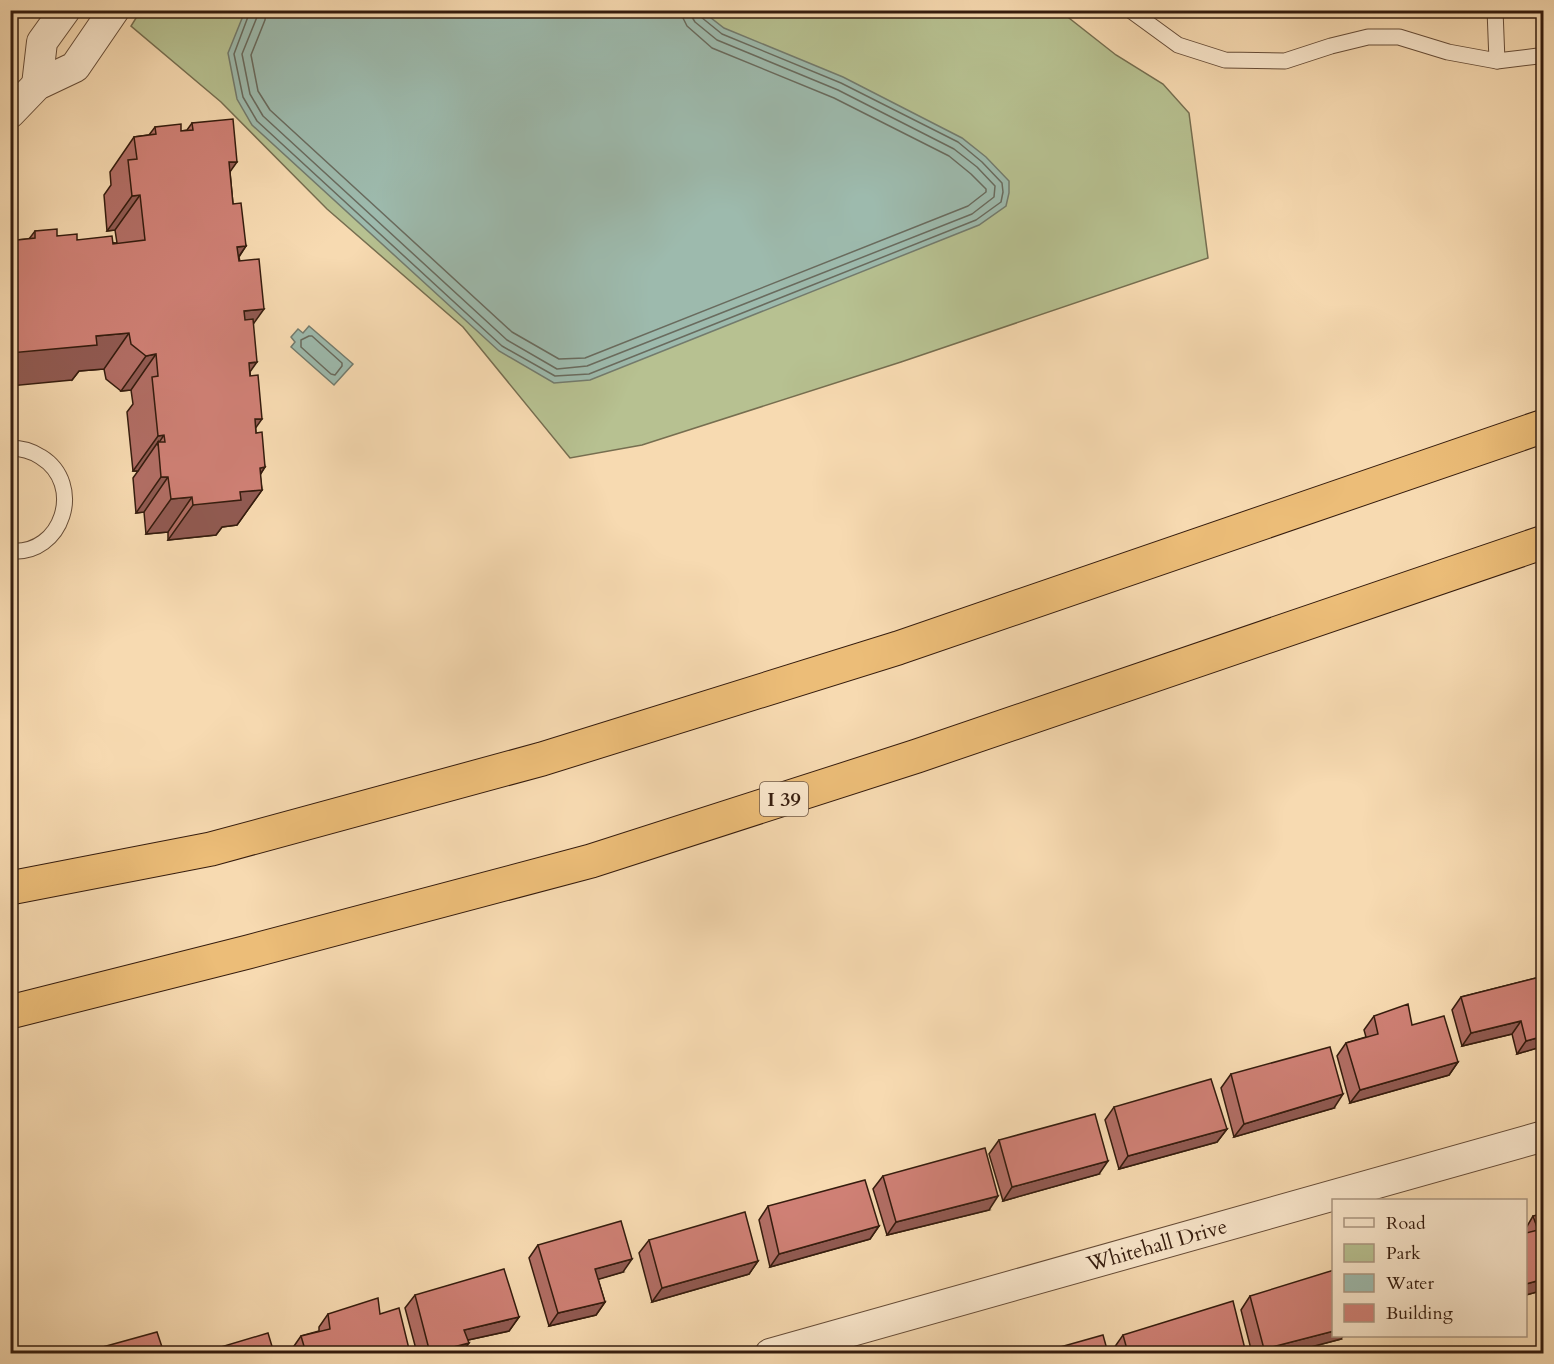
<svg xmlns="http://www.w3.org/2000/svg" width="1554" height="1364" font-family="Cardo,serif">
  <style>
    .green { fill: #b7c191; stroke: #766e50; stroke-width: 1.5 }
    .water { fill: #9dbaad; stroke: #737b6d; stroke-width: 1.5 }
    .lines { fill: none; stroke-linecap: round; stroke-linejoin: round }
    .shore { stroke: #696b5e; stroke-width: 1.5 }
    .lane-casing { stroke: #664c37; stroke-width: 17 }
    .street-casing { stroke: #664c37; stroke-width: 32 }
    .highway-casing { stroke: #351c0e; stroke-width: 35 }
    .lane { stroke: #fae7cc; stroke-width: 15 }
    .street { stroke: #fae7cc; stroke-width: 30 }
    .highway { stroke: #ecbd78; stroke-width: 33 }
    .wall { fill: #b26e65; stroke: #351c0e; stroke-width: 1.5 }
    .shaded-wall { fill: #915a52; stroke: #351c0e; stroke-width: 1.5 }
    .building { fill: #cf8075; stroke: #351c0e; stroke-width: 1.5 }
    .labels { text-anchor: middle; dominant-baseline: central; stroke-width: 4.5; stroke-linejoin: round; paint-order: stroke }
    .shield { fill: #fae7cc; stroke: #705947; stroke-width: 1.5 }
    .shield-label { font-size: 20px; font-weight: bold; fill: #351c0e }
    .street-label { font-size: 21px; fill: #351c0e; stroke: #fae7cc }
  </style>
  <rect width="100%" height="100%" fill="#f7dab1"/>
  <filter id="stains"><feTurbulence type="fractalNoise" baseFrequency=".00333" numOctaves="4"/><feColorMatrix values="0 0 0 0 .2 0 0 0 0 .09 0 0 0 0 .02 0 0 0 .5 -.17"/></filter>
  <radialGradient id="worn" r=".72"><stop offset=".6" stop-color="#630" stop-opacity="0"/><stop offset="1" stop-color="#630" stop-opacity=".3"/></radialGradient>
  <polygon class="green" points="141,10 1060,11 1116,55 1163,84 1189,113 1208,258 901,362 642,445 570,458 463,327 327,209 221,102 131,26"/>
  <g class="water">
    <polygon points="245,11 702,11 724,28 843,77 962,138 986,157 1009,181 1009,193 1006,206 979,225 590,380 554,383 499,351 252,125 237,99 228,53"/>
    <polygon points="309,326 353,364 334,385 291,347 295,342 291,337 298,329 303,333"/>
  </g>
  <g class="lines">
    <g class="shore">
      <polyline points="250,10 249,14 234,54 243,97 257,121 502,346 555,376 589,374 976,220 1001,202 1003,192 1002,183 982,162 958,142 841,83 722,34 701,17 699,10"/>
      <polyline points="257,10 257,17 242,54 250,94 263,116 507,340 557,369 587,366 972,214 994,197 995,186 977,167 954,149 838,90 717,40 695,22 692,17 691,10"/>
      <polyline points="266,10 265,20 251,55 258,91 270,110 512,332 559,359 585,358 968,206 986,192 986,189 971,174 949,156 834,98 712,48 687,26 683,18 682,10"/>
      <polygon points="309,336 312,336 342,363 342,366 335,375 331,374 301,347 301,340"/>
    </g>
    <defs>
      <g id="lane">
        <polyline points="1130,10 1178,45 1225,60 1285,61 1331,46 1368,37 1399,37 1448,52 1497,61 1538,56 1544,53"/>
        <polyline points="1495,10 1497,61"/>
        <path d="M10,448C22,448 32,451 41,457C85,484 63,556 10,551"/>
      </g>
      <g id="street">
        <polyline points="37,85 42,42 65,10"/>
        <polyline points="10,113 37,85 75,67 114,10"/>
        <path id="s1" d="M770,1354L1544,1136"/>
      </g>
      <g id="highway">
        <polyline points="10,888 211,849 542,759 898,648 1544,426"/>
        <polyline points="10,1012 248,952 591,861 917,756 1544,542"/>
      </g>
    </defs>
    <use href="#lane" class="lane-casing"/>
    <use href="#street" class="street-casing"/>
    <use href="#highway" class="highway-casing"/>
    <use href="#lane" class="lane"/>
    <use href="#street" class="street"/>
    <use href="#highway" class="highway"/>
  </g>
  <g class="wall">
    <polygon points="192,123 230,172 233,204 246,246 239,257 253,324 250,372 256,433 265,467 260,475 262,490 237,525 222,527 216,535 168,540 168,532 146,534 144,512 136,513 133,478 138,471 133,471 127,412 133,404 131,390 121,391 106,379 104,369 79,371 72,380 12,247 17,240 29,239 35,231 77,240 117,243 115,230 107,231 104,195 111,185 110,172 134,137 149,135 155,127 181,131 187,130"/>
    <polygon points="1544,976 1544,1046 1517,1054 1512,1034 1462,1046 1452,1010 1461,997"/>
    <polygon points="1374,1016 1412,1025 1458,1062 1449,1075 1350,1103 1337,1056 1346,1043 1366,1037 1364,1030"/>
    <polygon points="1231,1074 1334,1108 1234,1137 1221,1088"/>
    <polygon points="1114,1107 1227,1129 1217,1142 1119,1169 1105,1120"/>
    <polygon points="999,1140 1099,1174 1003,1201 989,1154"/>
    <polygon points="883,1176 989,1210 887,1235 873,1189"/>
    <polygon points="768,1206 879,1226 870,1239 770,1267 759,1220"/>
    <polygon points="1544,1214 1544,1290 1526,1295 1526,1228 1533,1216"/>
    <polygon points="649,1240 758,1261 749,1274 652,1302 639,1253"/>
    <polygon points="538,1245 623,1272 598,1279 605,1302 596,1315 549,1326 529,1258"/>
    <polygon points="415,1295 519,1317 509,1331 468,1340 462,1353 417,1353 405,1308"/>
    <polygon points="1250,1296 1341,1339 1288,1353 1252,1353 1241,1310"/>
    <polygon points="328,1314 380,1314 410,1353 293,1353 292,1349 301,1336 319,1331 319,1327"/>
    <polygon points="1123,1335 1246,1353 1115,1353 1114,1348"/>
  </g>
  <g class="shaded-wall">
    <polygon points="229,162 237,162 212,197"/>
    <polygon points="140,195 115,230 107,231 132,196"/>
    <polygon points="246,246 221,282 237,247"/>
    <polygon points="264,309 239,344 244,311"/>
    <polygon points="129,333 104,369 79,371 72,380 10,386 10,353 96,336"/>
    <polygon points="156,354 131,390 121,391 146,356"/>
    <polygon points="257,362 232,397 249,363"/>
    <polygon points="255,419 262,419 237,454"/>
    <polygon points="164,435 158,444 158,442 138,471 133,471 158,436"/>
    <polygon points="265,467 249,491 262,490 237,525 222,527 216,535 168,540 193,505 260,468"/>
    <polygon points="161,477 168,477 144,512 136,513"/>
    <polygon points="192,497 168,532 146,534 171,499"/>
    <polygon points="1521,1021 1512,1034 1462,1046 1471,1033"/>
    <polygon points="1544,1036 1544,1046 1517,1054 1526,1041"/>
    <polygon points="1458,1062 1449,1075 1350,1103 1360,1090"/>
    <polygon points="1343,1094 1334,1108 1234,1137 1244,1124"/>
    <polygon points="1227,1129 1217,1142 1119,1169 1128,1156"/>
    <polygon points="1108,1161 1099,1174 1003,1201 1012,1187"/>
    <polygon points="998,1196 989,1210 887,1235 896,1222"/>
    <polygon points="879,1226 870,1239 770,1267 779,1254"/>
    <polygon points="632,1259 623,1272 586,1283 595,1269"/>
    <polygon points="758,1261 749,1274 652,1302 662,1288"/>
    <polygon points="1544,1279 1544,1290 1526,1295 1526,1284"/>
    <polygon points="605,1302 596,1315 549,1326 558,1313"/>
    <polygon points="519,1317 509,1331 454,1343 464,1330"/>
    <polygon points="1334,1331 1334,1335 1344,1335 1341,1339 1288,1353 1261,1353 1264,1349"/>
    <polygon points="469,1343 462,1353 433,1353"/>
  </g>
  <g class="building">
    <polygon points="233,119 237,162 229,162 233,204 241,203 246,246 237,247 239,261 259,259 264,309 244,311 245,320 253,319 257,362 249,363 250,376 258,375 262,419 255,419 256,433 262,432 265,467 260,468 262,490 240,492 241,500 193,505 192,497 171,499 168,477 161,477 158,442 165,442 164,435 158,436 152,377 158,376 156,354 146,356 131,344 129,333 96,336 97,345 10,353 10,247 17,246 17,240 35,238 35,231 57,229 57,236 77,234 77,240 112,236 113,244 145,240 140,195 132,196 128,160 137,159 134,137 156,134 155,127 181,124 181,131 193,130 192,123"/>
    <polygon points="1544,976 1544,1036 1526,1041 1521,1021 1471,1033 1461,997"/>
    <polygon points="1408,1004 1412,1025 1444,1016 1458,1062 1360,1090 1346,1043 1378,1034 1374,1016"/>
    <polygon points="1330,1047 1343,1094 1244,1124 1231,1074"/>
    <polygon points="1211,1079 1227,1129 1128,1156 1114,1107"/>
    <polygon points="1095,1114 1108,1161 1012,1187 999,1140"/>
    <polygon points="985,1148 998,1196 896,1222 883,1176"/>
    <polygon points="865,1180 879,1226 779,1254 768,1206"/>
    <polygon points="745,1212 758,1261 662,1288 649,1240"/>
    <polygon points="1544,1214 1544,1279 1526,1284 1526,1233 1538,1230 1533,1216"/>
    <polygon points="621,1221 632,1259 595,1269 605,1302 558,1313 538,1245"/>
    <polygon points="504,1269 519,1317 464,1330 469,1343 430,1353 415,1295"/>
    <polygon points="1334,1270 1334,1331 1264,1349 1250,1296"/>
    <polygon points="378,1298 380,1314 399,1308 410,1353 306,1353 301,1336 330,1329 328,1314"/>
    <polygon points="1233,1301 1246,1353 1128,1353 1123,1335"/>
    <polygon points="157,1332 164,1353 81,1353"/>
    <polygon points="268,1333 274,1353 201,1353"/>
    <polygon points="1103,1335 1108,1353 1039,1353"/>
  </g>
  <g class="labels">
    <rect class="shield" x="760" y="782" width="48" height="34" rx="4.5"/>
    <g class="shield-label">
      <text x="784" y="799">I 39</text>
    </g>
    <g class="street-label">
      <text stroke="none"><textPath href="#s1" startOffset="402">Whitehall Drive</textPath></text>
    </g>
  </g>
  <rect width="1554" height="1364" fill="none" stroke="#f7dab1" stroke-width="36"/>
  <rect x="12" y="12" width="1530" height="1340" fill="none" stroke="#351c0e" stroke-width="3"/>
  <rect x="18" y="18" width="1518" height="1328" fill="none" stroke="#351c0e" stroke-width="1.5"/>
  <rect x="1332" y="1199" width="195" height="138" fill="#fae7cc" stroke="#ab9680" stroke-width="1.5"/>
  <rect x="1344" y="1218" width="30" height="9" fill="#fae7cc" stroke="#ab9680" stroke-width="1.5"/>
  <text x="1386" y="1229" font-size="18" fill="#351c0e">Road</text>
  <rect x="1344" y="1244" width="30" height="18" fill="#b7c191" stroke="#ab9680" stroke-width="1.5"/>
  <text x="1386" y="1259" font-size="18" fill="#351c0e">Park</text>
  <rect x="1344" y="1274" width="30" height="18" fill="#9dbaad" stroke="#ab9680" stroke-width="1.5"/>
  <text x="1386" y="1289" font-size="18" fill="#351c0e">Water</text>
  <rect x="1344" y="1304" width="30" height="18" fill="#cf8075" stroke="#ab9680" stroke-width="1.5"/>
  <text x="1386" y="1319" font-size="18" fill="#351c0e">Building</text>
  <rect width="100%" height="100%" filter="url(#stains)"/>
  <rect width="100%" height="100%" fill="url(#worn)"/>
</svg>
